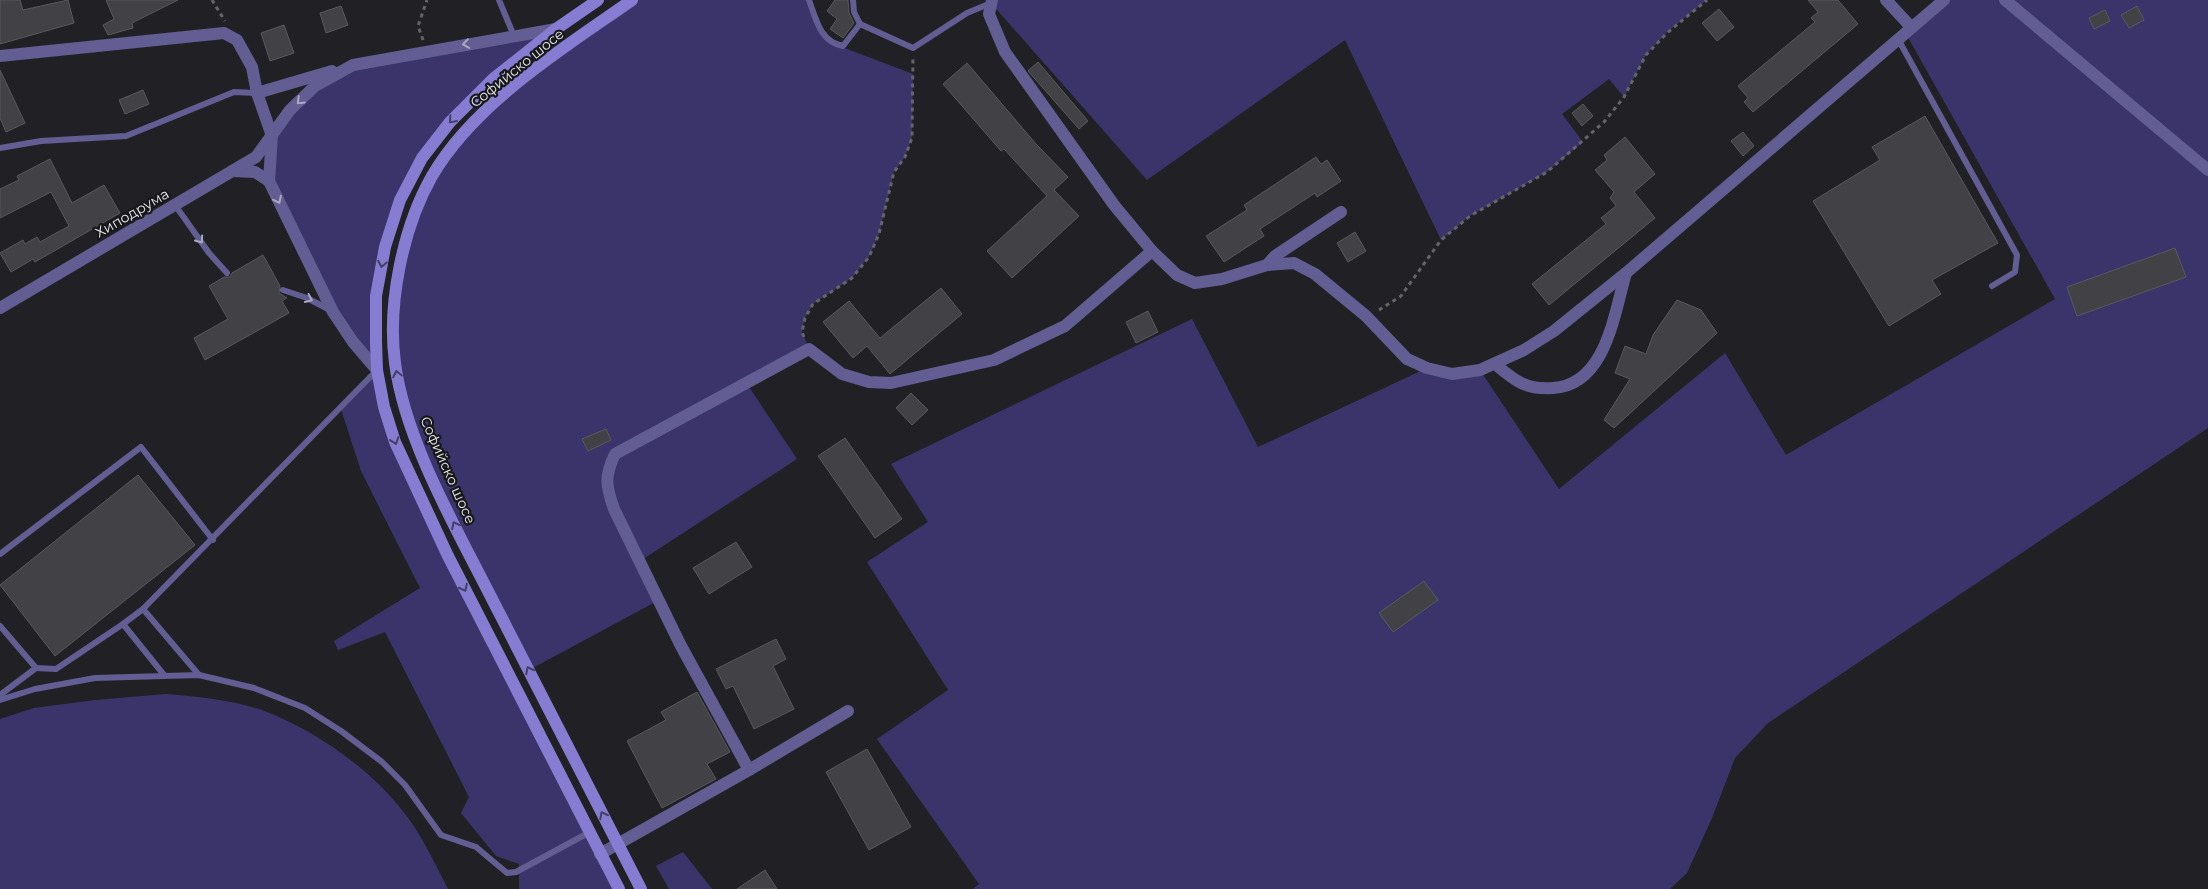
<svg xmlns="http://www.w3.org/2000/svg" width="2208" height="889" font-family="Montserrat,sans-serif">
  <style>
    .green { fill: #3b346a }
    .building { fill: #424246; stroke: #59595d }
    .lines { fill: none; stroke-linecap: round; stroke-linejoin: round }
    .path { stroke: #656568; stroke-width: 3; stroke-dasharray: 4 4; stroke-linecap: butt }
    .lane { stroke: #625d92; stroke-width: 6 }
    .street { stroke: #625d92; stroke-width: 12 }
    .secondary { stroke: #867dd3; stroke-width: 12 }
    .oneway { stroke: #aba9c2 }
    .oneway2 { stroke: #444065 }
    .labels { text-anchor: middle; dominant-baseline: central; stroke-width: 4.5; stroke-linejoin: round; paint-order: stroke }
    .street-label { font-size: 14px; fill: #e7e7e9; stroke: #18181c }
  </style>
  <rect width="100%" height="100%" fill="#212125"/>
  <g class="green">
    <polygon points="632,0 809,0 822,34 834,44 913,74 912,138 905,157 894,172 879,234 869,257 852,278 813,304 805,318 802,332 809,349 747,384 797,459 640,561 659,600 529,670 464,543 401,397 393,309 421,201 471,125"/>
    <polygon points="994,0 1707,0 1667,32 1646,55 1624,97 1609,79 1562,114 1583,142 1547,172 1470,216 1441,240 1345,40 1147,180 991,3"/>
    <polygon points="1944,0 2208,0 2208,428 1768,723 1735,758 1712,818 1687,873 1670,889 973,889 979,884 877,739 948,690 867,562 928,522 891,464 1192,319 1258,447 1427,368 1480,370 1559,489 1725,353 1786,455 2055,299 1905,32"/>
    <polygon points="556,29 493,79 422,158 385,247 376,342 395,442 619,889 519,889 519,864 496,856 461,813 469,797 385,632 338,650 334,641 420,588 361,471 340,406 377,370 353,342 269,181 272,136 290,110 353,65"/>
    <path d="M166,694C199,697 236,700 267,712C316,731 370,769 402,810C421,833 434,862 448,889H0V719L34,708L95,700Z"/>
    <polygon points="683,852 712,889 669,889 656,866"/>
  </g>
  <g class="building">
    <polygon points="0,0 20,0 23,10 68,0 74,23 0,44"/>
    <polygon points="106,0 178,0 132,23 133,28 108,35 103,25 114,19"/>
    <polygon points="835,0 848,0 849,13 854,23 843,38 830,29 837,19 827,11"/>
    <polygon points="1808,0 1838,0 1858,24 1753,112 1744,102 1748,98 1738,86 1815,22 1811,18 1818,12"/>
    <polygon points="341,6 348,25 326,33 320,13"/>
    <polygon points="2137,6 2144,20 2129,28 2121,15"/>
    <polygon points="1719,9 1734,27 1717,41 1702,23"/>
    <polygon points="2105,10 2110,21 2094,29 2089,18"/>
    <polygon points="284,25 294,53 270,61 261,33"/>
    <polygon points="1038,62 1088,121 1079,129 1028,71"/>
    <polygon points="967,63 1036,144 1068,177 1054,190 1079,216 1012,278 987,251 1047,196 1004,149 1001,151 943,84"/>
    <polygon points="0,70 25,123 6,132 0,118"/>
    <polygon points="143,90 149,104 125,114 119,100"/>
    <polygon points="1583,104 1593,116 1582,126 1572,113"/>
    <polygon points="1925,116 1998,243 1932,280 1941,294 1889,326 1813,201 1880,160 1872,147"/>
    <polygon points="1743,132 1754,146 1743,156 1731,141"/>
    <polygon points="1625,137 1655,174 1634,192 1655,218 1549,305 1532,284 1606,224 1601,218 1616,206 1610,198 1614,192 1595,170 1607,160 1604,155"/>
    <polygon points="1316,157 1321,164 1327,160 1341,181 1317,197 1315,193 1260,229 1264,236 1224,262 1206,236 1247,210 1244,205"/>
    <polygon points="50,159 72,203 104,185 120,213 35,262 33,259 11,272 0,253 23,240 25,244 37,237 40,242 69,226 51,192 0,218 0,189 19,180 17,176"/>
    <polygon points="1355,232 1366,251 1348,262 1337,243"/>
    <polygon points="2175,248 2186,277 2077,316 2067,287"/>
    <polygon points="263,255 280,286 279,293 287,298 282,301 289,313 205,360 194,338 228,319 209,286 224,277 230,277 232,273"/>
    <polygon points="941,288 962,314 890,374 867,346 853,358 823,322 849,301 880,338"/>
    <polygon points="1677,300 1701,310 1717,333 1614,428 1604,420 1630,379 1615,373 1625,346 1646,354 1653,335"/>
    <polygon points="1148,311 1158,332 1136,343 1126,322"/>
    <polygon points="911,393 928,410 912,425 896,408"/>
    <polygon points="606,429 611,440 588,451 582,439"/>
    <polygon points="845,438 902,519 875,538 818,456"/>
    <polygon points="138,475 195,545 55,656 0,585"/>
    <polygon points="736,542 752,567 709,594 693,568"/>
    <polygon points="1424,581 1438,600 1393,632 1379,613"/>
    <polygon points="776,639 786,659 773,666 794,709 754,729 733,686 726,689 716,669"/>
    <polygon points="697,692 730,752 707,764 716,779 662,808 627,741 666,720 661,712"/>
    <polygon points="867,749 911,827 869,850 826,772"/>
    <polygon points="765,870 777,889 737,889"/>
  </g>
  <g class="lines">
    <g class="path">
      <polyline points="212,0 225,21"/>
      <polyline points="423,40 418,26 427,0"/>
      <polyline points="1379,310 1401,296 1441,240 1470,216 1547,172 1604,122 1624,97 1646,55 1667,33 1707,0"/>
      <polyline points="804,337 802,332 805,318 813,304 852,278 869,257 879,234 894,172 905,157 912,138 913,56"/>
    </g>
    <g class="lane">
      <polyline points="499,0 514,36"/>
      <path d="M809,0C816,19 820,42 843,46L860,24"/>
      <polyline points="853,0 854,12 860,24 913,48 967,13 991,3"/>
      <polyline points="1898,39 2017,255 2015,272 1992,286"/>
      <polyline points="0,148 41,141 126,136 234,92 257,93"/>
      <polyline points="175,205 209,253 227,273"/>
      <polyline points="283,290 307,298 330,310"/>
      <polyline points="0,554 141,447 213,540"/>
      <polyline points="143,609 376,371"/>
      <polyline points="0,626 36,668 0,695"/>
      <polyline points="36,668 56,669 123,624"/>
      <polyline points="164,675 123,624 143,609 199,675"/>
      <polyline points="0,700 35,689 95,678 199,675 254,688 305,708 341,731 382,762 405,785 441,835 476,847 507,873 516,872 590,832"/>
    </g>
    <g class="street">
      <polyline points="992,0 989,14 1005,52 1114,205 1152,251 1177,275 1195,283 1222,279 1267,265 1294,263 1315,274 1366,316 1407,359 1427,368 1452,374 1480,370 1524,350 1554,331 1626,273 1944,0"/>
      <polyline points="1886,0 1911,27"/>
      <polyline points="2005,0 2208,170"/>
      <polyline points="0,56 224,33 237,40 252,67 257,93"/>
      <polyline points="332,71 257,93 272,136 269,181 333,312 353,342 377,370"/>
      <polyline points="232,171 255,172 269,181"/>
      <polyline points="1267,265 1275,256 1341,212"/>
      <polyline points="0,308 256,157 290,110 315,86 353,65 556,29"/>
      <path d="M1495,364C1515,381 1526,390 1553,388C1606,385 1614,314 1626,273"/>
      <path d="M749,770L681,646L614,509C606,486 604,477 615,454L809,349L842,374L869,382L891,383L994,360L1065,326L1152,251"/>
      <polyline points="600,854 749,770 848,711"/>
    </g>
    <g class="secondary">
      <polyline points="598,0 556,29 493,79 450,122 422,158 400,200 385,247 376,296 376,342 377,370 384,407 395,442 448,556 619,889"/>
      <path d="M632,0C564,48 475,102 432,176C403,227 387,304 395,363C405,440 455,526 490,595C540,693 590,791 641,889"/>
    </g>
  </g>
  <defs><path id="oneway-chevron" d="M-2-3.5L2.5 0L-2 3.5" fill="none" stroke-width="1.6" stroke-linecap="round" stroke-linejoin="round" transform="scale(1.25)"/></defs>
  <g class="oneway">
    <use href="#oneway-chevron" transform="translate(466 44) rotate(171)"/>
    <use href="#oneway-chevron" transform="translate(300 101) rotate(136)"/>
    <use href="#oneway-chevron" transform="translate(278 200) rotate(64)"/>
    <use href="#oneway-chevron" transform="translate(200 240) rotate(55)"/>
    <use href="#oneway-chevron" transform="translate(309 299) rotate(25)"/>
  </g>
  <g class="oneway2">
    <use href="#oneway-chevron" transform="translate(452 120) rotate(131)"/>
    <use href="#oneway-chevron" transform="translate(382 264) rotate(101)"/>
    <use href="#oneway-chevron" transform="translate(397 374) rotate(-101)"/>
    <use href="#oneway-chevron" transform="translate(395 441) rotate(70)"/>
    <use href="#oneway-chevron" transform="translate(455 525) rotate(-116)"/>
    <use href="#oneway-chevron" transform="translate(464 588) rotate(63)"/>
    <use href="#oneway-chevron" transform="translate(529 670) rotate(-117)"/>
    <use href="#oneway-chevron" transform="translate(603 815) rotate(-117)"/>
  </g>
  <g class="labels">
    <g class="street-label">
      <text transform="translate(517 68) rotate(-39)">Софийско шосе</text>
      <text transform="translate(132 213) rotate(-30)">Хиподрума</text>
      <text transform="translate(448 470) rotate(66)">Софийско шосе</text>
    </g>
  </g>
</svg>
